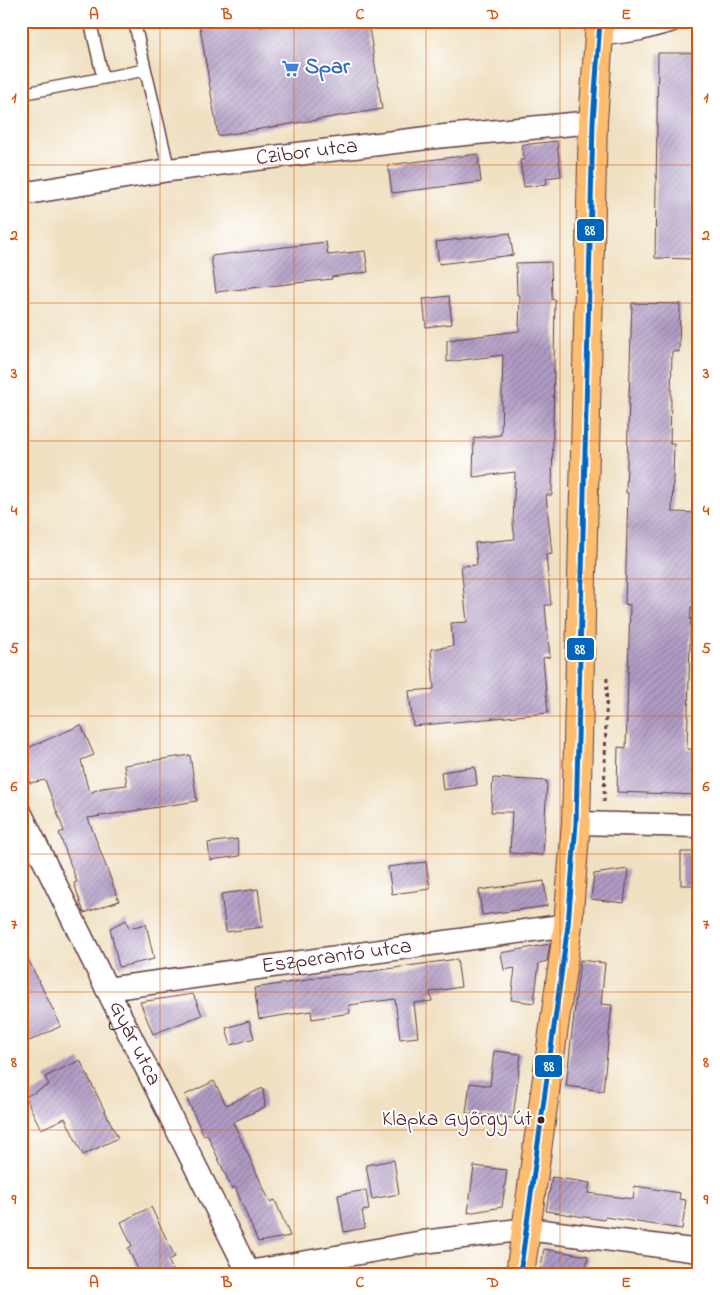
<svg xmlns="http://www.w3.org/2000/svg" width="720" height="1295" font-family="'Indie Flower',sans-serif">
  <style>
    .building { fill: url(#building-hatch) }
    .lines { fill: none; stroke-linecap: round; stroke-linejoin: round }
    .service-casing { stroke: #633c42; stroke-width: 14 }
    .minor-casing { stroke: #633c42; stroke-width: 25 }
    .primary-casing { stroke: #633c42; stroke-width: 30 }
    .path { stroke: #633c42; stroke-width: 3; stroke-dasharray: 4 4; stroke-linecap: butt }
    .service { stroke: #fff; stroke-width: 11 }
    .minor { stroke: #fff; stroke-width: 22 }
    .primary { stroke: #fcbd6f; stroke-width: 28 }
    .bus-1-casing { stroke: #fff; stroke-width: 9 }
    .bus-1 { stroke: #0065bd; stroke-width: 5 }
    .grid { fill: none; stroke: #d8530f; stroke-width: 1; stroke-opacity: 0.55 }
    .bus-dot { fill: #4a1f2b; stroke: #fff; stroke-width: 2 }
    .labels { text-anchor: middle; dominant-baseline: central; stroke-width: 4; stroke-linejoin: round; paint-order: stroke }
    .bus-label { font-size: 21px; fill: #4a1f2b; stroke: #fff; text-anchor: end }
    .shop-label { font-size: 22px; font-weight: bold; fill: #366cbe; stroke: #fff; text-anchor: start }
    .street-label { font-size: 22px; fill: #4a1f2b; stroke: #fff }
    .line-badge { stroke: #fff; stroke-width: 2 }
    .badge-label { font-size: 14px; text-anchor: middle; font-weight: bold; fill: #fff }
    .neatline { fill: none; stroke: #d8530f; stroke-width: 2 }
    .grid-label { font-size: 16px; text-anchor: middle; font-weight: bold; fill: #d8530f }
  </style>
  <defs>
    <pattern id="building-hatch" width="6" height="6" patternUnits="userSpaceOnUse" patternTransform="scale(1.25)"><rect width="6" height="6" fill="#b09bc4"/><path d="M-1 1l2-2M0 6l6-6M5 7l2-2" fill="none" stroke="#917e9f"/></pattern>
  </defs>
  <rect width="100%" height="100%" fill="#fff"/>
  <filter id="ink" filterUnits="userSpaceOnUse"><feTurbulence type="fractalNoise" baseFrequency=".02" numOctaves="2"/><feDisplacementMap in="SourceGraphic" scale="10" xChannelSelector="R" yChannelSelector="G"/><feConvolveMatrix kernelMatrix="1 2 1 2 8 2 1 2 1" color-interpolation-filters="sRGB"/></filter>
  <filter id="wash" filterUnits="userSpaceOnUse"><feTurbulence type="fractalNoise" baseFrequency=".0096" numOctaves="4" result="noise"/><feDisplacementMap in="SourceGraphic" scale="20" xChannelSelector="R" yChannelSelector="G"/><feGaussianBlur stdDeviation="1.12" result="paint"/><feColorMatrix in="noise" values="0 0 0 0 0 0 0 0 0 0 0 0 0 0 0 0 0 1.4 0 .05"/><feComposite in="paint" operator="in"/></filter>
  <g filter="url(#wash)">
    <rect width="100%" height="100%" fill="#efe0c1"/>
    <g id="blocks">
      <g class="building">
        <polygon points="199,21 259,21 260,27 293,21 368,21 382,109 218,136"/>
        <polygon points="658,53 699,53 699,182 697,182 695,259 655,258"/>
        <polygon points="557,141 561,176 546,178 547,184 524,187 520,160 524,160 522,145"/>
        <polygon points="478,154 481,182 392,193 388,165"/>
        <polygon points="510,233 513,255 439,264 436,242"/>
        <polygon points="326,242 328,255 365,251 368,272 331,277 332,279 216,292 211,256"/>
        <polygon points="551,262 552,300 555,299 552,495 546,495 552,554 546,555 551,605 545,605 550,657 543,658 548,713 413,726 409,691 434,689 431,649 453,646 451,623 467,622 461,566 477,565 475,543 515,539 513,524 515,472 473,477 474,438 501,435 503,355 447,362 447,340 519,331 520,295 517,295 516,263"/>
        <polygon points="449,296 452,324 426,327 423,299"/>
        <polygon points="632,303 680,304 679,352 672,351 670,444 674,444 672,512 698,513 695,607 691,607 687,749 699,750 699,795 617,792 618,747 626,748 630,605 625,604 628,493 626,493"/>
        <polygon points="81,725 94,755 81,760 89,793 102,788 127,785 124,765 190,755 197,801 88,818 119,901 84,913 74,883 77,882 59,833 64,831 45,780 30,783 21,764 21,751"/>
        <polygon points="475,767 477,785 443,790 441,772"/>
        <polygon points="493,778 547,781 543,855 510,853 512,812 491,812"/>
        <polygon points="237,839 240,856 210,860 208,843"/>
        <rect x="681" y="852" width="18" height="33"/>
        <polygon points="426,862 430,889 392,894 388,867"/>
        <polygon points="628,869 624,903 591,899 594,874"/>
        <polygon points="544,881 547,906 482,915 479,890"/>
        <polygon points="258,889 263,927 226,932 221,894"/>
        <polygon points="126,920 129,928 146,924 154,959 119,967 110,928"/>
        <polygon points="550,944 547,961 539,963 534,1003 511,1000 515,968 504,970 501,953"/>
        <polygon points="21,945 61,1026 21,1045"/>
        <polygon points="457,959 461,987 430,992 432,1001 414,1003 418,1037 400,1039 395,999 349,1005 350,1013 312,1019 311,1011 259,1019 254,988 307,980 307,979 344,974 345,975"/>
        <polygon points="580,960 605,963 601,1004 612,1005 603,1091 566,1086"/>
        <polygon points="193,994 202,1015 153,1034 140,1002"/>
        <polygon points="249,1021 254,1038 231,1045 226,1028"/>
        <polygon points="494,1051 521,1054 513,1118 466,1113 470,1083 490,1086"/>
        <polygon points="80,1060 118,1138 83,1155 65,1118 41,1129 25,1097 49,1085 45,1077"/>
        <polygon points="214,1081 226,1105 263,1088 265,1107 233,1122 270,1202 275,1200 290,1236 258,1242 235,1187 232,1189 207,1134 204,1136 185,1095"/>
        <polygon points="394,1160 399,1194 372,1199 366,1165"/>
        <polygon points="474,1166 507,1170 502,1207 468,1213"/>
        <polygon points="552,1177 590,1183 588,1193 633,1199 635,1186 680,1193 679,1199 686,1200 682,1229 605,1217 604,1220 546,1211"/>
        <polygon points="366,1190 369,1210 362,1211 365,1228 344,1232 338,1195"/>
        <polygon points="151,1207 175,1257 168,1260 175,1274 140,1274 128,1248 132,1246 121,1222"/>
        <polygon points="544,1249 588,1256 585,1274 540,1274"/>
      </g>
    </g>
  </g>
  <g filter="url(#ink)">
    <use href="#blocks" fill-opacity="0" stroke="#633c42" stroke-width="1"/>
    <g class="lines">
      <defs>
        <g id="service">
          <polyline points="90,21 103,78"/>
          <polyline points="134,21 169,170"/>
          <polyline points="21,94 145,70"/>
        </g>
        <g id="minor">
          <polyline points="599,35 641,29 670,21"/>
          <path id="s1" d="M21,194L169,170L435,137L593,122"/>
          <path id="s2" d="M21,814L107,989L249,1274"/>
          <polyline points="576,823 699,826"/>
          <path id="s3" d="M107,989L568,925"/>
          <polyline points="249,1272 423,1242 527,1229 699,1251"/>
        </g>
        <polyline id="primary" points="520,1274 568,925 576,823 593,122 600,21"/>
      </defs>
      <use href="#service" class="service-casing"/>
      <use href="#minor" class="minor-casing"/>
      <use href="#primary" class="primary-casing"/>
      <polyline class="path" points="604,802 607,678"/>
      <use href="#service" class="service"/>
      <use href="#minor" class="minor"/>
      <use href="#primary" class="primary"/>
      <defs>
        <polyline id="bus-1" points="520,1274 568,925 576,823 593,122 600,21"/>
      </defs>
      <use href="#bus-1" class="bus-1-casing"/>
      <use href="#bus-1" class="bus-1"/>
    </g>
  </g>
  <path class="grid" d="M160,21V1274M294,21V1274M426,21V1274M560,21V1274M21,165H699M21,303H699M21,441H699M21,579H699M21,716H699M21,854H699M21,992H699M21,1130H699"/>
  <defs>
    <symbol id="supermarket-bare" viewBox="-9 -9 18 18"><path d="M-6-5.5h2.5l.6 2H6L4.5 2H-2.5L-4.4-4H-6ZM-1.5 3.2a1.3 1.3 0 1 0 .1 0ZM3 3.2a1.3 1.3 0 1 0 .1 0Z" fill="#3f7fe0" stroke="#fff" stroke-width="2.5" paint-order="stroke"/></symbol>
  </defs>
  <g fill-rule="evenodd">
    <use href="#supermarket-bare" x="278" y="56" width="25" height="25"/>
  </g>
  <circle class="bus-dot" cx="541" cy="1120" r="4.5"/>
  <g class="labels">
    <g class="bus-label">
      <text x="532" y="1120">Klapka Győrgy út</text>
    </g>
    <g class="shop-label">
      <text x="305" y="68">Spar</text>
    </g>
    <g class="street-label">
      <text stroke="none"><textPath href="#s1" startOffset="289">Czibor utca</textPath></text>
      <text stroke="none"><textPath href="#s3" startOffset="232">Eszperantó utca</textPath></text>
      <text stroke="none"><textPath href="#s2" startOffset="256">Gyár utca</textPath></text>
    </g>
  </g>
  <g class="line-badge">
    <rect x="576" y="218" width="29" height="24" rx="5" fill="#0065bd"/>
    <rect x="566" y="637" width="29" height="24" rx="5" fill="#0065bd"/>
    <rect x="534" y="1054" width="29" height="24" rx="5" fill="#0065bd"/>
  </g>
  <g class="badge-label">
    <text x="590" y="235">88</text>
    <text x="580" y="654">88</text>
    <text x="549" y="1071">88</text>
  </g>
  <rect width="720" height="1295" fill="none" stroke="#fff" stroke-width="55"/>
  <rect x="28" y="28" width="664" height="1240" class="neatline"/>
  <g class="grid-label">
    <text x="94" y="19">A</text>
    <text x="227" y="19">B</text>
    <text x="360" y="19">C</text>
    <text x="493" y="19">D</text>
    <text x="626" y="19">E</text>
    <text x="14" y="102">1</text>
    <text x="706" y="102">1</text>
    <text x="14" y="240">2</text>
    <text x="706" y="240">2</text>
    <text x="14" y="378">3</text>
    <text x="706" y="378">3</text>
    <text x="14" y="515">4</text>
    <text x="706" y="515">4</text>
    <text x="14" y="653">5</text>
    <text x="706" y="653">5</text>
    <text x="14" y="791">6</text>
    <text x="706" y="791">6</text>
    <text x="14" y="929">7</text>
    <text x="706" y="929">7</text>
    <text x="14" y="1067">8</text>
    <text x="706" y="1067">8</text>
    <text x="14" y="1204">9</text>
    <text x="706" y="1204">9</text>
    <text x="94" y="1287">A</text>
    <text x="227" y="1287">B</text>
    <text x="360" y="1287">C</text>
    <text x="493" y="1287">D</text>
    <text x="626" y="1287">E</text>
  </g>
</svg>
